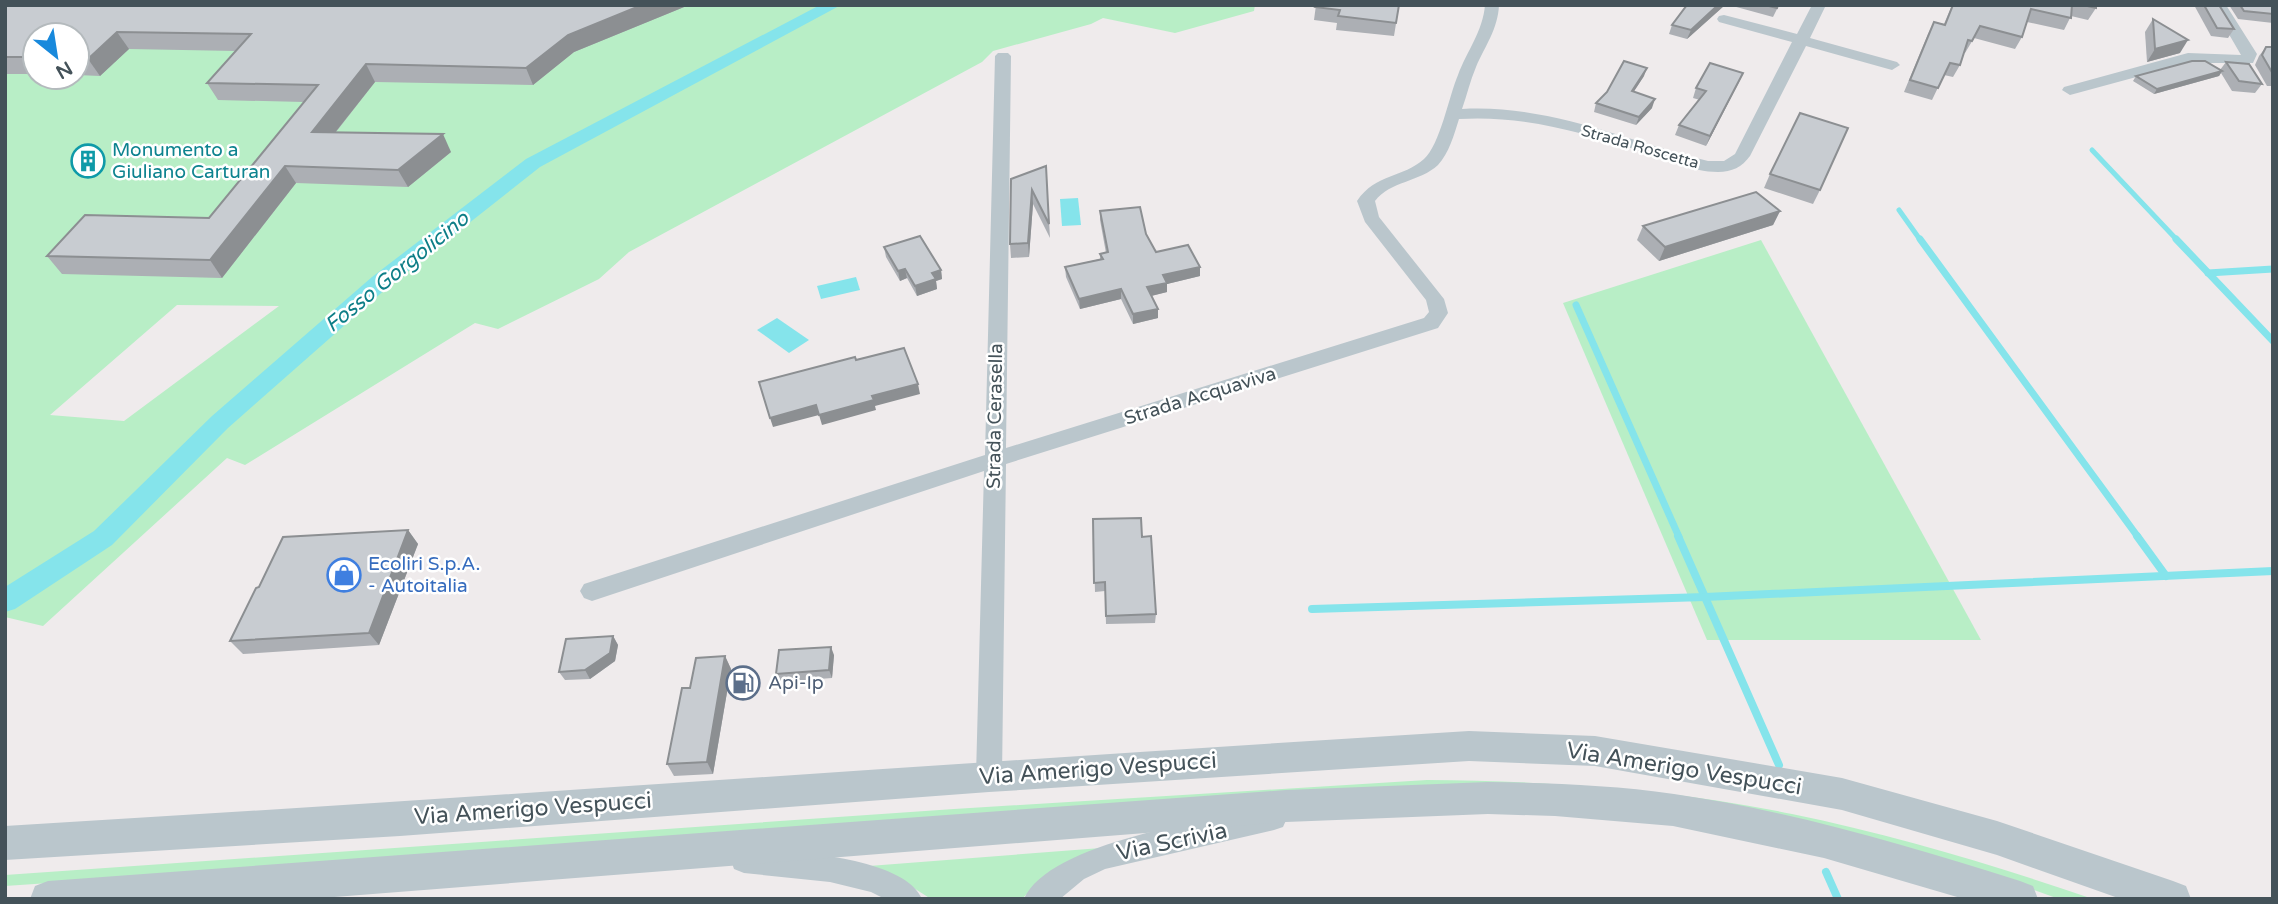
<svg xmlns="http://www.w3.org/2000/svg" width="2278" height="904" font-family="'Varela Round',sans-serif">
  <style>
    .green { fill: #b8eec6; fill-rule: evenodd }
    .water { fill: #85e4eb }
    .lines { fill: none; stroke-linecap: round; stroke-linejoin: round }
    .stream-far2 { stroke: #85e4eb; stroke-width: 5 }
    .stream-far1 { stroke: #85e4eb; stroke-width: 7 }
    .stream { stroke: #85e4eb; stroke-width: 8 }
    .canal { fill: #85e4eb; fill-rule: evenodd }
    .minor { fill: #bac6cc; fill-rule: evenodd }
    .tertiary { fill: #bac6cc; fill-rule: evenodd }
    .wall { fill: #acafb4 }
    .shaded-wall { fill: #8c8f92 }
    .building { fill: #c8ccd1; stroke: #8c8f92; stroke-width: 2 }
    .labels { text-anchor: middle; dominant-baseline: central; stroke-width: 5; stroke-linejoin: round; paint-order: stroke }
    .far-street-label { font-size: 16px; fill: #445259; stroke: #fff }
    .culture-label { font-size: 19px; fill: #0d838f; stroke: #fff; text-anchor: start }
    .street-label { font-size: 19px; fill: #445259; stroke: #fff }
    .shop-label { font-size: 19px; fill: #366cbe; stroke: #fff; text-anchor: start }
    .service-label { font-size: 19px; fill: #4e5e75; stroke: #fff; text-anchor: start }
    .water-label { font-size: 21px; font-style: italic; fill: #0d7e87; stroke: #fff }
    .near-street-label { font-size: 23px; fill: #445259; stroke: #fff }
  </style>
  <rect width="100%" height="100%" fill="#efebec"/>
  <g class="green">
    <path d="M131,5H1255L1254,11L1175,33L1103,18L1091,24L993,51L982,62L629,252L599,279L498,329L475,323L245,465L227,458L43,626L5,617V20ZM35,35H77V77H35ZM177,305L279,306L124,421L50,415Z"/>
    <polygon points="1761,240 1981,640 1707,640 1563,303"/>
    <path d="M1427,780C1549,781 1672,789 1792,814C1894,835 1994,865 2093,899H2059L2017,884L1556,793L360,862L5,886V875L954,809Z"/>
    <polygon points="1101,848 1038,882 1022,899 931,899 898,878 856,867"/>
  </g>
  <g class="water">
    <polygon points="1078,198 1081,225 1062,226 1060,199"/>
    <polygon points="856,277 860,290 821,299 817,286"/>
    <polygon points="777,318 809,340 789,353 757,330"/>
  </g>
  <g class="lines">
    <g class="stream-far2">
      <polyline points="2092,150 2178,241"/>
      <polyline points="1899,210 1921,241"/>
    </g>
    <g class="stream-far1">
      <polyline points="1920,239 2138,537"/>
      <polyline points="2176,239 2273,341"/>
      <polyline points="2208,273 2273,269"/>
      <polyline points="1576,305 1679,537"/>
    </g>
    <g class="stream">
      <polyline points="1678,536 1779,765"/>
      <polyline points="2137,536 2166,576"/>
      <polyline points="1312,609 1705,597 2273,571"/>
      <polyline points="1826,872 1838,899"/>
    </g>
    <polygon class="canal" points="820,5 841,5 540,167 388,287 228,428 112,545 15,609 5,612 5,587 94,531 212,416 372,277 526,159"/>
    <g class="minor">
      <path d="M1485,5H1499C1498,29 1485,46 1476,67C1470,81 1467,95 1462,109C1549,104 1626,141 1708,161H1724L1735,154L1792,42L1719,22L1717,19L1719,16L1724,15L1797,34L1812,5H1826L1810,38L1897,62L1900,65L1892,70L1806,46L1750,156C1742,167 1732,172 1718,172C1692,172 1664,159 1640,151C1581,132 1522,115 1459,119C1454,135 1449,153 1438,165C1420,182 1390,181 1375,201L1379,217L1444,299L1448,313L1438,328L1006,464L1002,776L998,784L989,788L980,784L976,776L984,471L592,601L584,598L580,591L584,584L985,455L995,56L998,53H1008L1011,56L1006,448L1424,318L1429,312L1426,300L1365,222L1357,201C1376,173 1403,178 1424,159C1440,145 1449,96 1458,75C1467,51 1483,31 1485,5Z"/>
      <polygon points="2212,5 2226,5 2257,54 2253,63 2188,63 2070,95 2062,90 2064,87 2188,53 2241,55"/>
      <path d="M1274,806L1283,809L1287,818L1283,827L1274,830L1105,869L1084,879L1060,899H1024C1049,841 1216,819 1274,806Z"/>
      <path d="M744,847C786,851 904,856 922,899H885L871,892L830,882L744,873L734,869L731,860L734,851Z"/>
    </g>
    <g class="tertiary">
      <path d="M1469,731L1595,736L1842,778L1997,821L2173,881L2186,886L2191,899H2121L1997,855L1842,810L1595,766L1469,761L989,792L400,836L5,860V826C493,797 981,761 1469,731Z"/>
      <path d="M1488,782C1550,783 1612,785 1674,794C1792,811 1906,845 2020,881L2033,886L2038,899H1964L1824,858L1673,826L1555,816L1488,814L1286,822L309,899H30L35,886L48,881L1286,790Z"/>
    </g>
  </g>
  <g class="wall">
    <polygon points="5,5 689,5 574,52 533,85 375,82 336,132 451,152 408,187 296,183 222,278 62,274 47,256 209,218 304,102 218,100 207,83 236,51 129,49 100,76 77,75 77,35 35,35 35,74 5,74"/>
    <polygon points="1316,5 1399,5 1394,36 1336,30 1337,23 1314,20"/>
    <polygon points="1725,5 1687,39 1669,34 1672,25"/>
    <polygon points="1729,5 1779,5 1773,17"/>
    <polygon points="1952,5 2096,5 2096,8 2088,20 2071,16 2064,30 2027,22 2022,37 2015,49 1974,38 1965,53 1964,53 1960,65 1953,77 1944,75 1932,100 1904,92 1928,34 1934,22 1944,24"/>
    <polygon points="2194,5 2219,5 2234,29 2228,38 2211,36"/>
    <polygon points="2229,5 2273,5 2273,23 2238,19"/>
    <polygon points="2153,19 2180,53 2147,62 2145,32"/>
    <polygon points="2266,47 2273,47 2273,86 2267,86 2255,65 2259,56"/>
    <polygon points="2226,62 2262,84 2255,93 2232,91 2221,73 2219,76 2154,94 2133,81 2136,76 2220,70"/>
    <polygon points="1743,73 1706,146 1675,135 1679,125 1700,100 1693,98 1696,88"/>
    <polygon points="1644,76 1634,91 1652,108 1636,125 1594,112 1596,103"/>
    <polygon points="1046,166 1050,238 1033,204 1029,257 1011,258 1010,244 1011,179"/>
    <polygon points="1770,174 1820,190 1813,204 1764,188"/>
    <polygon points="1100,211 1146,234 1156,252 1200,276 1167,284 1167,292 1151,296 1158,318 1133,324 1121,299 1080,309 1066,277 1065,267 1100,259 1100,254 1106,253 1100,220"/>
    <polygon points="1780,211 1773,225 1659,261 1637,240 1643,226"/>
    <polygon points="884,247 941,270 942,279 936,281 937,289 917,296 907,278 900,281 886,257"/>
    <polygon points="1093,519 1142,537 1156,614 1155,623 1106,624 1105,591 1095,592"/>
    <polygon points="408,530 418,544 379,645 243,654 230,641 259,587"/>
    <polygon points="613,636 618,645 615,661 590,679 565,680 559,672"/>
    <polygon points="834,655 832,678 780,682 776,674"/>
    <polygon points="725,656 731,669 713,774 674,776 667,764 690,688"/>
  </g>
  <g class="shaded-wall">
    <polygon points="642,5 689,5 574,52 533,85 526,68 568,35"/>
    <polygon points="1718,5 1725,5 1687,39 1691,30"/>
    <polygon points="117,32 129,49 100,76 88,59"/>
    <polygon points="2188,40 2180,53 2147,62 2155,49"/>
    <polygon points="366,64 375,82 322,149 312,132"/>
    <polygon points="1647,68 1644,76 1629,99 1632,91"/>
    <polygon points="2222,71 2219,76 2154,94 2157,89"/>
    <polygon points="1743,73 1739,82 1706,146 1710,136"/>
    <polygon points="1655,99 1652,108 1636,125 1639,117"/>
    <polygon points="443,134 451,152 408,187 398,170"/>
    <polygon points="285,166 296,183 222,278 210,260"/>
    <polygon points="1032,190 1033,204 1029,257 1028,243"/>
    <polygon points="1780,211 1773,225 1659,261 1665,247"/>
    <polygon points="1200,267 1200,276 1167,284 1167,292 1147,297 1147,287 1163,275"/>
    <polygon points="905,269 907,278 900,281 898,271"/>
    <polygon points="941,270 942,279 936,281 937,289 917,296 915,286 932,273"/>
    <polygon points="1121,289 1121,299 1080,309 1079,299"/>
    <polygon points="1158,309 1158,318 1133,324 1133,314"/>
    <polygon points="918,384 920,394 875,406 876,410 822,425 819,415 872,396"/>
    <polygon points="816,405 819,415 773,427 770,418"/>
    <polygon points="408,530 418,544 379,645 369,633"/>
    <polygon points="613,636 618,645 615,661 590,679 585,670"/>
    <polygon points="831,647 834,655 832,678 829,670"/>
    <polygon points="725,656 731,669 713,774 707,762"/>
  </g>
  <g class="building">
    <polygon points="5,5 642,5 568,35 526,68 366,64 312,132 443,134 398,170 285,166 210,260 47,256 85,215 209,218 318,85 207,83 251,34 117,32 88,59 77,58 77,35 35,35 35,57 5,57"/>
    <polygon points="1316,5 1399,5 1396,23 1338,16 1340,10 1315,7"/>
    <polygon points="1687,5 1718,5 1691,30 1672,25"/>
    <polygon points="1765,5 1778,5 1777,8"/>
    <polygon points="1953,5 2072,5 2071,18 2031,9 2022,37 1980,26 1972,41 1968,40 1960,65 1950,63 1938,88 1910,80 1934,22 1945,25"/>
    <polygon points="2083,5 2096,5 2096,8"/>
    <polygon points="2204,5 2219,5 2234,29 2217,28"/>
    <polygon points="2240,5 2273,5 2273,14 2244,11"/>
    <polygon points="2153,19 2188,40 2155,49"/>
    <polygon points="2266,47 2273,47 2273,74 2262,55"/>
    <polygon points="1624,61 1647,68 1632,91 1655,99 1639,117 1596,103 1607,92"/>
    <polygon points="2192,61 2205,61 2222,71 2157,89 2136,76"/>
    <polygon points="2226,62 2249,64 2262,84 2239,81"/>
    <polygon points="1710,63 1743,73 1710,136 1679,125 1706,91 1696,88"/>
    <polygon points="1800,113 1848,128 1820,190 1770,174"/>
    <polygon points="1046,166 1049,224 1032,190 1028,243 1010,244 1011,179"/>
    <polygon points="1756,192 1780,211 1665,247 1643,226"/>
    <polygon points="1140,207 1146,234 1156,252 1188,245 1200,267 1163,275 1167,283 1147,287 1158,309 1133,314 1121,289 1079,299 1065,267 1103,259 1100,254 1108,252 1100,211"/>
    <polygon points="920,236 941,270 932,273 936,279 915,286 905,269 898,271 884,247"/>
    <polygon points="904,348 918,384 872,396 874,400 819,415 816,405 770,418 759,382 855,357 856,360"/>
    <polygon points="1141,518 1142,537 1151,536 1156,614 1106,616 1105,582 1094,583 1093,519"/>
    <polygon points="408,530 369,633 230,641 256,588 259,587 283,537"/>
    <polygon points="613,636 610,653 585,670 559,672 566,639"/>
    <polygon points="831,647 829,670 776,674 779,650"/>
    <polygon points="725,656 707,762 667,764 682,688 690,688 696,658"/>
  </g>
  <defs>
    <symbol id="building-ring" viewBox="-11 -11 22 22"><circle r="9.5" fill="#fff" stroke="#0f9aa8" stroke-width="1.5"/><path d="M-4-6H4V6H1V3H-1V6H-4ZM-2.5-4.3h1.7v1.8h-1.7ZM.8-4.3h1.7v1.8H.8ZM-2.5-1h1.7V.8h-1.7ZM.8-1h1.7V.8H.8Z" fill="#0f9aa8"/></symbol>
    <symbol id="shop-ring" viewBox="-11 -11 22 22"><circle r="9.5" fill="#fff" stroke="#3f7fe0" stroke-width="1.5"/><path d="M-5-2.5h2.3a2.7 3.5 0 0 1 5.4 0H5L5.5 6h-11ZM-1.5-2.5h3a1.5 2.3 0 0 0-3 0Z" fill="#3f7fe0"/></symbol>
    <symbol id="fuel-ring" viewBox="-11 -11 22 22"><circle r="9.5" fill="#fff" stroke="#5c6f8a" stroke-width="1.5"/><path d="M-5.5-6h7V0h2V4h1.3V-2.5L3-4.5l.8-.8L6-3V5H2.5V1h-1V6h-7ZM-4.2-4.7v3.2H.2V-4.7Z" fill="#5c6f8a"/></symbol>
  </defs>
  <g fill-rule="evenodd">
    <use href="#building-ring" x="69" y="142" width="38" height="38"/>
    <use href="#shop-ring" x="325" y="556" width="38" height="38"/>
    <use href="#fuel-ring" x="724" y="664" width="38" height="38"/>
  </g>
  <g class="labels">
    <g class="far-street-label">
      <text transform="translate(1640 147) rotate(16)">Strada Roscetta</text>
    </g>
    <g class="culture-label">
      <text x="112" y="150">Monumento a<tspan x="112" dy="22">Giuliano Carturan</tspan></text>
    </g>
    <g class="street-label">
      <text transform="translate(1200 396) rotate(-17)">Strada Acquaviva</text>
      <text transform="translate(995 416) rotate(-89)">Strada Cerasella</text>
    </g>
    <g class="shop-label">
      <text x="368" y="564">Ecoliri S.p.A.<tspan x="368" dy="22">- Autoitalia</tspan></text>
    </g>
    <g class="service-label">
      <text x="768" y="683">Api-Ip</text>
    </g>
    <g class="water-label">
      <text transform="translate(397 272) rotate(-39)">Fosso Gorgolicino</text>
    </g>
    <g class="near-street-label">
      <text transform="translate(1098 769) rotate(-4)">Via Amerigo Vespucci</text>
      <text transform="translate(1684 769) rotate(9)">Via Amerigo Vespucci</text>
      <text transform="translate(533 809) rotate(-4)">Via Amerigo Vespucci</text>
      <text transform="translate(1172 842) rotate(-12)">Via Scrivia</text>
    </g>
  </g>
  <rect width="2278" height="904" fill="none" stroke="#445259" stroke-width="14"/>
  <g transform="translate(56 56) rotate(150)"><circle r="33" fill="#ffffff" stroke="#b4babd" stroke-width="2"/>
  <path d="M0-5L12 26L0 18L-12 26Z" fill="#1889dc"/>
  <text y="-10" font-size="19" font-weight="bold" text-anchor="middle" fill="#445259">N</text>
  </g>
</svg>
